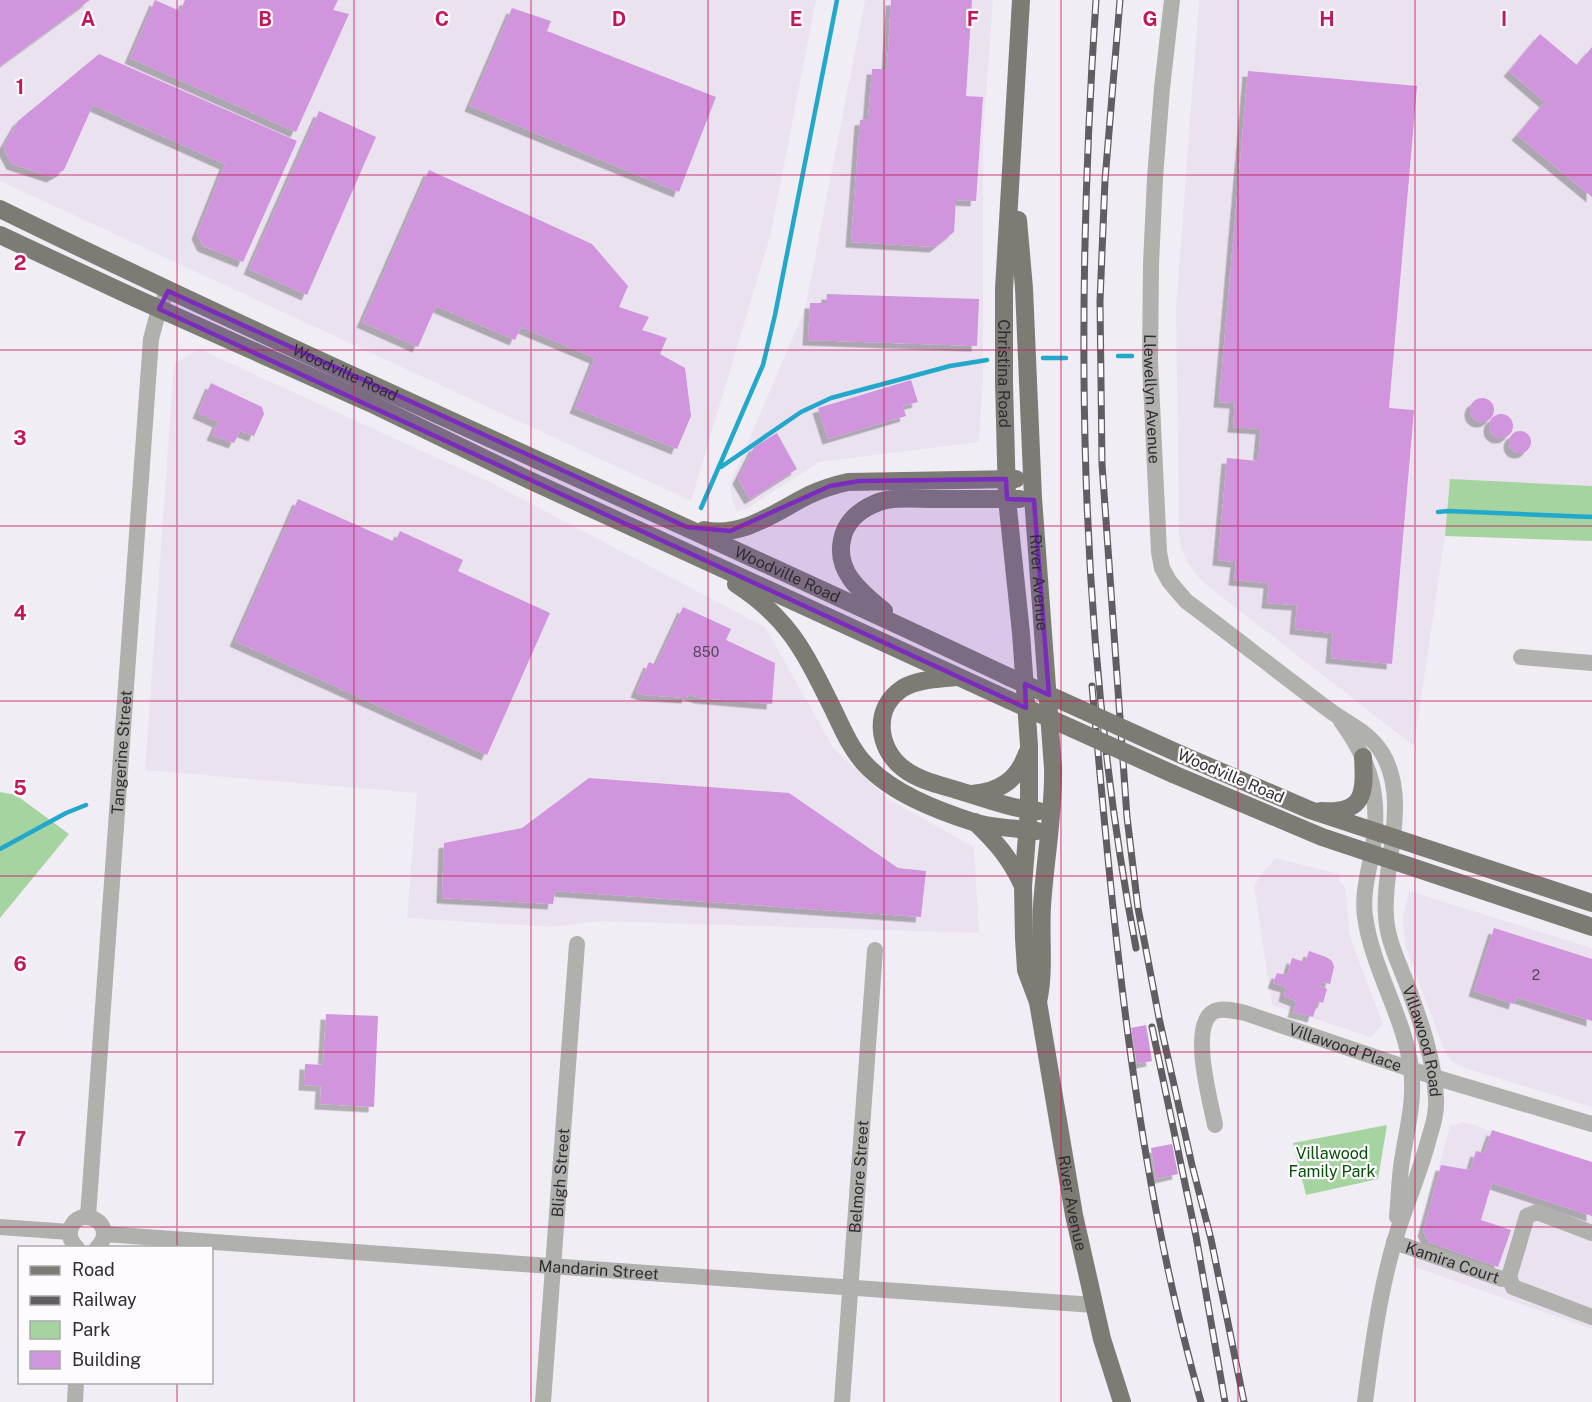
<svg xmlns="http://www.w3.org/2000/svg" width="1592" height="1402" font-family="'Public Sans',sans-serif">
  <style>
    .built { fill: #ebe2f0 }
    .green { fill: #a5d4a1 }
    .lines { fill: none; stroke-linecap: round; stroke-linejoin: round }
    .stream { stroke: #21a8ca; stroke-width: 4.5 }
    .building { fill: #d095dc; filter: url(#shadow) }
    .minor { stroke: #b0b0ac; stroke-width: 16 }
    .major { stroke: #7c7c75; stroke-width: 18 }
    .rail-casing { stroke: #615e62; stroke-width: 7 }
    .rail { stroke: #fdfbfe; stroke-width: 4.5; stroke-dasharray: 14; stroke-linecap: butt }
    .major-bridge { stroke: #7c7c75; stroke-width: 18 }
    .marked { fill: #7b2cbf; fill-opacity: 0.2; stroke: #7b2cbf; stroke-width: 4.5; stroke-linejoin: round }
    .grid { fill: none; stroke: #c2185b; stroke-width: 1.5; stroke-opacity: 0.55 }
    .labels { text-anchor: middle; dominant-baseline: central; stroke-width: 4.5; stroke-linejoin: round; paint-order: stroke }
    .number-label { font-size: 14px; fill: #57475b }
    .street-label { font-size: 16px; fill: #2f2d30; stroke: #fdfbfe }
    .park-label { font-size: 16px; fill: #074e09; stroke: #fdfbfe }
    .grid-label { font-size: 20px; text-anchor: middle; font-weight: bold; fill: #c2185b; stroke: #fdfbfe; stroke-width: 4.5; stroke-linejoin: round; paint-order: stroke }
  </style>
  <defs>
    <filter id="shadow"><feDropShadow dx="-5.5" dy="5.5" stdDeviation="0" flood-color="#0004"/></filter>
  </defs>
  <rect width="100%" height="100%" fill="#f1edf4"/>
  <g class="built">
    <polygon points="0,0 816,0 770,237 691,501 0,181"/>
    <polygon points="865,0 993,0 983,139 983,379 979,442 819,462 746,509 737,512 732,500 730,484 805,309"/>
    <polygon points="1199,0 1592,0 1592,486 1450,480 1445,536 1414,746 1209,587 1198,577 1188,563 1182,550 1179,533 1176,308"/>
    <polygon points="199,349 490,482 765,627 834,749 888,799 974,847 979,933 600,921 552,927 407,918 417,793 145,770 174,364"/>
    <polygon points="1275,858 1339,874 1339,880 1346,889 1349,930 1352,943 1383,1024 1371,1037 1272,1005 1254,885"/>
    <polygon points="1409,891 1592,948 1592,1107 1465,1068 1451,1061 1443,1047 1405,945 1403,917"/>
    <polygon points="1464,1122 1592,1162 1592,1329 1415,1267 1418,1241 1450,1126"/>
  </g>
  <g class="green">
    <polygon points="1450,479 1592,486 1592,541 1445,536"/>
    <polygon points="0,792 16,795 69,834 0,918"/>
    <polygon points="1387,1125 1378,1179 1306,1195 1293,1143"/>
  </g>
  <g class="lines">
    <g class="stream">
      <polyline points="1118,356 1132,356"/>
      <polyline points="1043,358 1066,358"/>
      <polyline points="721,467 801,412 831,398 950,366 987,360"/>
      <polyline points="701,508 763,365 775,315 837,0"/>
      <polyline points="1438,512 1448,511 1592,517"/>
      <polyline points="0,849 66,813 86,805"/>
    </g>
  </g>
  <g class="building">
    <polygon points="0,0 90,0 0,66"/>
    <polygon points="155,0 180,11 185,0 338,0 333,10 349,14 296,132 130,58"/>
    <polygon points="891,0 972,0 966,96 983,97 976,201 956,200 954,232 935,247 851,242 860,120 868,119 872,69 887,69"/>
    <polygon points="512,8 551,21 547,31 716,97 679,192 470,106"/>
    <polygon points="1540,34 1577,65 1592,47 1592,197 1517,135 1545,102 1509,71"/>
    <polygon points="99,54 297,141 243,262 203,246 197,234 225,164 93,105 64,170 52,177 12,164 3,147 18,121"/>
    <polygon points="1248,71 1417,86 1389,408 1414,410 1392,664 1331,658 1333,633 1295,629 1297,605 1267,603 1269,583 1234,580 1236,562 1218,560 1227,458 1258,461 1261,429 1233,427 1235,403 1219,402"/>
    <polygon points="319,111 376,137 307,295 249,269"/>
    <polygon points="429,170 592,244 628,286 619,307 649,317 642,330 667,338 660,354 685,368 691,416 677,449 575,408 595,358 521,327 515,340 436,306 418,347 362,322"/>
    <polygon points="827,294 979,299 977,346 808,340 810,303 826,303"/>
    <polygon points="911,380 918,402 903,406 906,416 828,439 818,408"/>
    <polygon points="211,383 262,407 264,414 254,436 240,431 234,443 212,435 218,422 198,413"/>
    <circle cx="1482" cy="410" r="12"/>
    <circle cx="1501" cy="426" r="12"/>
    <circle cx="1520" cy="442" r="11"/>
    <polygon points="777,433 797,469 750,499 738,479 754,447"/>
    <polygon points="298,499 395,542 400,531 463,560 458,571 550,613 487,755 235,641"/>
    <polygon points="683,607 731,629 726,640 775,663 772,704 700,698 688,694 687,698 644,695 636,692 649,662 656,665"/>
    <polygon points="589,778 789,793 898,868 926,871 921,917 555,891 553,904 442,898 444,843 522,828"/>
    <polygon points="1494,928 1592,959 1592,1021 1516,997 1514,1004 1474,991"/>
    <polygon points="1309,951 1326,957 1332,961 1334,967 1330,984 1322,982 1320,986 1327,989 1323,1003 1318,1001 1313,1017 1293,1012 1296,1001 1284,996 1286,987 1273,983 1277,973 1287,975 1292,958 1305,962"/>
    <polygon points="326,1014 378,1016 374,1107 320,1104 321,1086 304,1085 305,1064 323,1065"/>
    <polygon points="1146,1025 1152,1061 1137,1064 1131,1028"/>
    <polygon points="1492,1130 1592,1162 1592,1216 1492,1183 1481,1220 1511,1230 1498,1267 1429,1242 1423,1231 1441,1165 1470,1170 1476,1151 1484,1153"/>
    <polygon points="1172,1144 1178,1174 1156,1179 1151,1148"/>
  </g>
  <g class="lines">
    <g class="minor">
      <path id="s1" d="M1172,0L1162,88L1155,178L1151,264L1150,362L1159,552L1162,568L1169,581L1186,601C1234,637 1281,674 1329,710C1348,724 1369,732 1382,753C1411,801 1382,865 1386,916C1387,939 1398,961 1406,982C1420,1019 1434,1058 1436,1098C1437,1112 1433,1125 1429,1138C1420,1174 1404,1208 1394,1243C1379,1295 1372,1349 1365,1402"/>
      <polyline points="1521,657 1592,663"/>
      <path d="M1341,721C1373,765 1381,800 1372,853C1368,874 1362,895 1365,916C1372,969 1404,1016 1411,1068C1415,1098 1408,1125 1403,1154C1399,1175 1399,1196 1397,1217"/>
      <path id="s2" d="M1215,1125C1211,1103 1189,1027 1213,1012C1221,1007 1236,1011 1245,1013L1434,1077L1592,1124"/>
      <path id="s3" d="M88,1216L151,339L159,309L168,291"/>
      <polyline points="0,1227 70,1232"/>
      <path id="s4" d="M104,1234L1094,1305"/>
      <path id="s5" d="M1394,1242L1502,1279L1509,1277L1527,1216L1537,1212L1592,1233"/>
      <path d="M77,1248C72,1243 69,1238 70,1231C76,1202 121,1223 97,1248"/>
      <polyline points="1509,1277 1513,1287 1592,1317"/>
      <polyline points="75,1402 76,1382"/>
      <path id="s6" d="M543,1402L577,944"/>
      <path id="s7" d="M842,1402L875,950"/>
    </g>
    <g class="major">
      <path id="s8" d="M1021,0L1004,289V383L1007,499L1021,633L1029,745V810L1023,886L1024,939L1026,970L1038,1002L1074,1215L1102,1339L1122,1402"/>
      <path id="s9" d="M0,209C333,372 673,518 1009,677"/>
      <path id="s10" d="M1018,220L1024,288L1033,498L1053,768C1054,814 1045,859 1042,906C1040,938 1045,970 1038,1002"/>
      <polyline points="0,235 133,297 370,403 527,479 1009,700"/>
      <path d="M704,530C743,538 775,512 809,495C822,489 834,485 848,482L1016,479"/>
      <path d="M736,584C790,619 805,653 833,709C842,728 851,749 865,764C892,793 936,810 973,822C993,828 1016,828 1037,831"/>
      <path d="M884,611C862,593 835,572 842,540C845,523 858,511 874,504C891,496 914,499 933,499C962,499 991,499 1020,499"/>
      <path d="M956,677C939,679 918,679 903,688C872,708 877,749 904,769C920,781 941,785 960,791C986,799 1012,809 1039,811"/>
      <polyline points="1182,755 1310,810 1592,903"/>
      <polyline points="1173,774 1322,837 1592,927"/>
      <path d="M972,794C999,792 1018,780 1027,753"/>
      <path d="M1321,811C1365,814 1365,793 1363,757"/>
      <path d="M975,822C996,842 1010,858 1022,884"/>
    </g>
    <defs>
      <g id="rail">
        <path d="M1096,0C1075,313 1077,639 1136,948"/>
        <polyline points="1120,0 1105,180 1100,301 1102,464 1127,817 1138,908 1159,1018 1192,1165 1211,1239 1244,1402"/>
        <path d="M1092,686C1114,929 1134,1167 1201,1402"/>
        <polyline points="1152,1027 1196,1236 1225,1402"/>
      </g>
    </defs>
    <use href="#rail" class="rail-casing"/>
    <use href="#rail" class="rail"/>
    <g class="major-bridge">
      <polyline points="1009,677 1182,755"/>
      <polyline points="1009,700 1173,774"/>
    </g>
  </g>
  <path class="marked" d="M168,291L687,527L730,531L830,486L859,481L1006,479L1007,499L1034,500L1049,695L1025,684L1026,708L159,309Z"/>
  <path class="grid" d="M177,0V1248M354,0V1402M531,0V1402M708,0V1402M884,0V1402M1061,0V1402M1238,0V1402M1415,0V1402M0,175H1592M0,350H1592M0,526H1592M0,701H1592M0,876H1592M0,1052H1592M0,1227H1592M177,1382V1402"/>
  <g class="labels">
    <g class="number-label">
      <text x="706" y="652">850</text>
      <text x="1536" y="975">2</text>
    </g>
    <g class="street-label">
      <text stroke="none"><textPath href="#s9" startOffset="382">Woodville Road</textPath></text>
      <text stroke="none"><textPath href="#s8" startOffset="374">Christina Road</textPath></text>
      <text stroke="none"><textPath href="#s1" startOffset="400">Llewellyn Avenue</textPath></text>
      <text stroke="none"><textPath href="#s9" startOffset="868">Woodville Road</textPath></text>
      <text stroke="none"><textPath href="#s10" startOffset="363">River Avenue</textPath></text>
      <text stroke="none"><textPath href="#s3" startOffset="465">Tangerine Street</textPath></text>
      <text transform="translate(1231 776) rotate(23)">Woodville Road</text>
      <text stroke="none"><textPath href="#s1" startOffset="1156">Villawood Road</textPath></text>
      <text stroke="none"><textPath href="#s2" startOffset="256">Villawood Place</textPath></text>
      <text stroke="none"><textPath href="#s6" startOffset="230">Bligh Street</textPath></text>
      <text stroke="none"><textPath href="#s7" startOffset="226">Belmore Street</textPath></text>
      <text stroke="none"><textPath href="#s8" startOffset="1210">River Avenue</textPath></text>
      <text stroke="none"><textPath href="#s5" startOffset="62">Kamira Court</textPath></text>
      <text stroke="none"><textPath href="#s4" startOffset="496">Mandarin Street</textPath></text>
    </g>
    <g class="park-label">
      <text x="1332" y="1153">Villawood<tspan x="1332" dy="18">Family Park</tspan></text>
    </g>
  </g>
  <g class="grid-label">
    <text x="88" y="26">A</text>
    <text x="265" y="26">B</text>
    <text x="442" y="26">C</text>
    <text x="619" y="26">D</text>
    <text x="796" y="26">E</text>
    <text x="973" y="26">F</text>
    <text x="1150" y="26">G</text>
    <text x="1327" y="26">H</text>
    <text x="1504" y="26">I</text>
    <text x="20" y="94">1</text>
    <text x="20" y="270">2</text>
    <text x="20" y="445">3</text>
    <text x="20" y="620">4</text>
    <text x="20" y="795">5</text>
    <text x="20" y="971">6</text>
    <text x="20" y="1146">7</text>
  </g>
  <rect x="18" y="1246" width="195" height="138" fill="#fdfbfe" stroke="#aba9ac" stroke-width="1.5"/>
  <rect x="30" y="1266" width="30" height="9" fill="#7c7c75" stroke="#aba9ac" stroke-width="1.5"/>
  <text x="72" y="1276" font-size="18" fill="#2f2d30">Road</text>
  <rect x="30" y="1296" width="30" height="9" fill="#615e62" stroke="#aba9ac" stroke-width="1.5"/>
  <text x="72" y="1306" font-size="18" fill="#2f2d30">Railway</text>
  <rect x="30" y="1321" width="30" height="18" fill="#a5d4a1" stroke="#aba9ac" stroke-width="1.5"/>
  <text x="72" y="1336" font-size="18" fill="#2f2d30">Park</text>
  <rect x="30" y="1351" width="30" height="18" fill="#d095dc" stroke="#aba9ac" stroke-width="1.5"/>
  <text x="72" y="1366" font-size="18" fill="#2f2d30">Building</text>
</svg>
